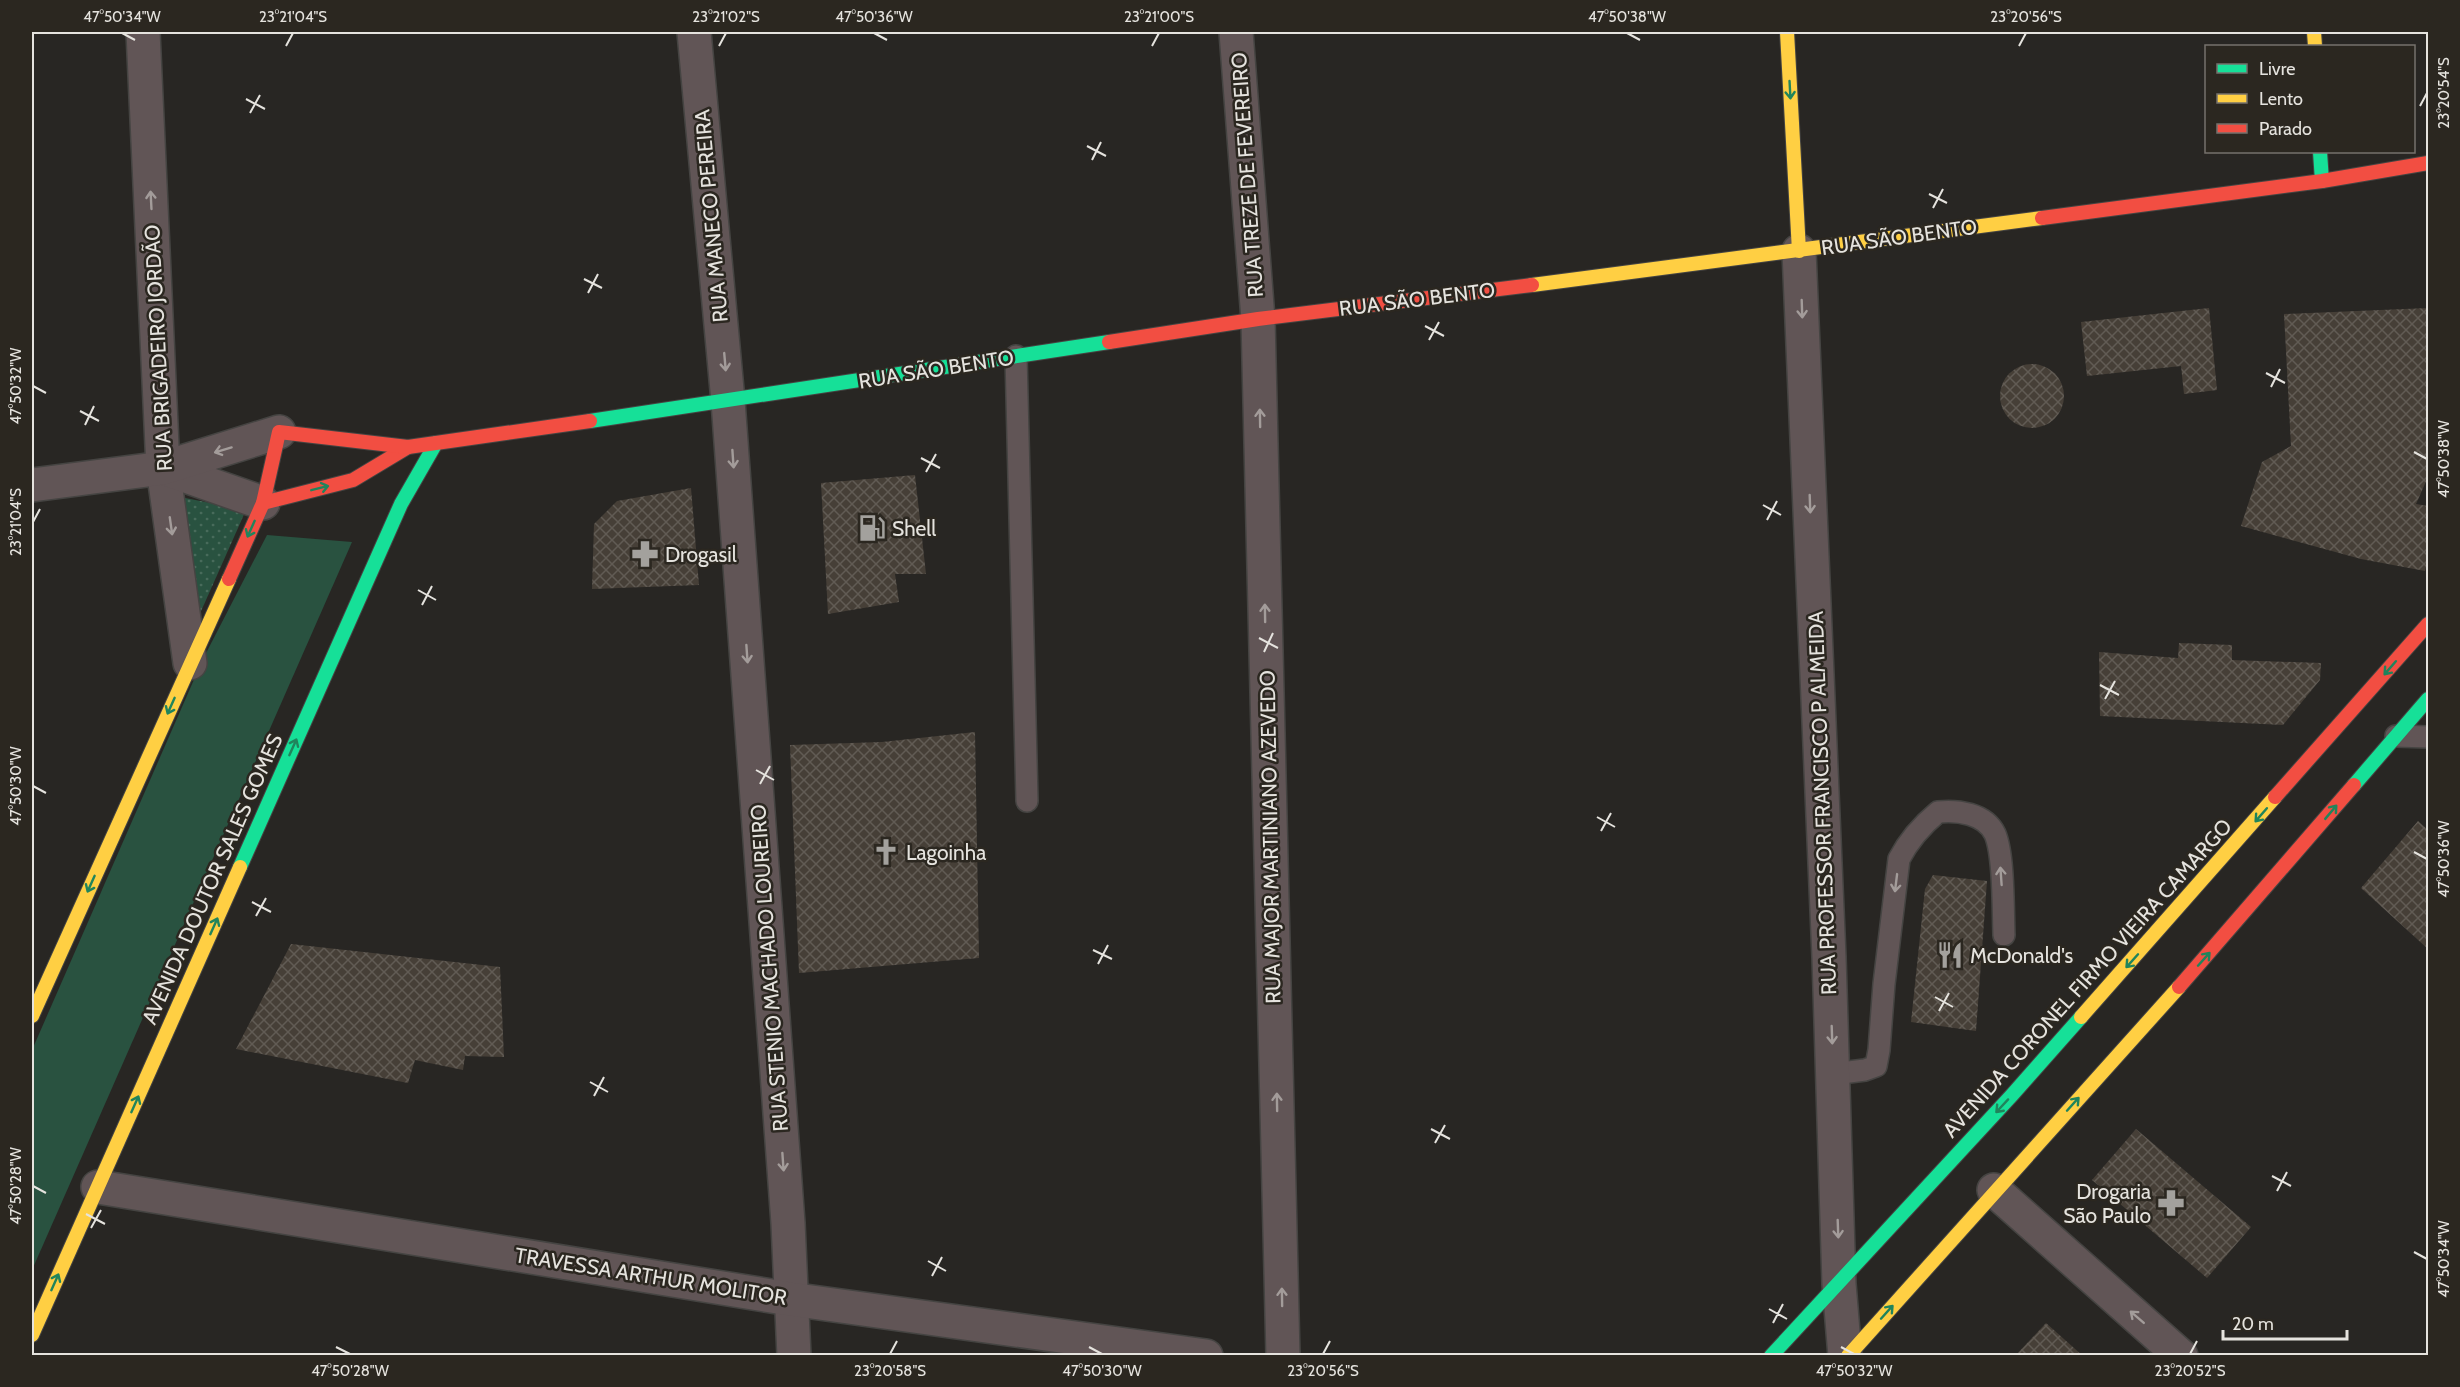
<svg xmlns="http://www.w3.org/2000/svg" width="2460" height="1387" font-family="Cabin,sans-serif">
  <style>
    .grass { fill: url(#grass-dots) }
    .green { fill: #295240 }
    .building { fill: url(#building-cross-hatch) }
    .lines { fill: none; stroke-linecap: round; stroke-linejoin: round }
    .lane-casing { stroke: #454442; stroke-width: 24 }
    .street-casing { stroke: #454442; stroke-width: 36 }
    .fast-casing { stroke: #454442; stroke-width: 16 }
    .slow-casing { stroke: #454442; stroke-width: 16 }
    .jam-casing { stroke: #454442; stroke-width: 16 }
    .lane { stroke: #615556; stroke-width: 21 }
    .street { stroke: #615556; stroke-width: 33 }
    .fast { stroke: #16e098; stroke-width: 14 }
    .slow { stroke: #ffcf43; stroke-width: 14 }
    .jam { stroke: #f24e42; stroke-width: 14 }
    .oneway { stroke: #20845c }
    .oneway2 { stroke: #a39c9a }
    .ticks { fill: none; stroke: #e5e3de; stroke-width: 2 }
    .labels { text-anchor: middle; dominant-baseline: central; stroke-width: 5; stroke-linejoin: round; paint-order: stroke }
    .street-label { font-size: 21px; fill: #e5e3de; stroke: #2b2720 }
    .poi-label { font-size: 21px; fill: #e5e3de; stroke: #2b2720; text-anchor: start }
    .neatline { fill: none; stroke: #e5e3de; stroke-width: 2 }
    .ticks-label { font-size: 15px; text-anchor: middle; fill: #e5e3de }
  </style>
  <defs>
    <pattern id="grass-dots" width="8" height="8" patternUnits="userSpaceOnUse" patternTransform="scale(1.5)"><rect width="8" height="8" fill="#295240"/><path d="M2 2h.1M6 6h.1" fill="none" stroke="#486b5b" stroke-width="1.8" stroke-linecap="round"/></pattern>
    <pattern id="building-cross-hatch" width="8" height="8" patternUnits="userSpaceOnUse" patternTransform="scale(1.5)"><rect width="8" height="8" fill="#463f37"/><path d="M0 0l8 8M0 8l8-8" fill="none" stroke="#615b54"/></pattern>
  </defs>
  <rect width="100%" height="100%" fill="#282623"/>
  <polygon class="grass" points="175,496 246,510 198,618"/>
  <polygon class="green" points="267,535 352,542 32,1270 32,1050 203,659"/>
  <g class="building">
    <polygon points="2209,308 2217,390 2184,394 2181,366 2087,376 2081,322"/>
    <polygon points="2428,308 2428,477 2416,504 2428,506 2428,559 2425,571 2361,559 2241,526 2262,462 2291,446 2284,314"/>
    <circle cx="2032" cy="396" r="32"/>
    <polygon points="915,475 926,574 895,574 899,602 828,614 821,483"/>
    <polygon points="691,488 699,585 592,589 594,524 617,501"/>
    <polygon points="2179,643 2232,645 2232,660 2321,663 2320,680 2283,725 2100,716 2099,652 2178,658"/>
    <polygon points="975,732 979,958 799,973 790,745 882,742"/>
    <polygon points="2418,821 2428,830 2428,949 2361,888"/>
    <polygon points="1933,875 1987,881 1976,1031 1911,1022 1925,889"/>
    <polygon points="291,944 500,967 504,1057 465,1056 463,1070 415,1060 408,1083 236,1049"/>
    <polygon points="2136,1129 2251,1227 2207,1278 2092,1180"/>
    <polygon points="2046,1323 2083,1356 2015,1356"/>
  </g>
  <g class="lines">
    <defs>
      <g id="lane">
        <polyline points="1016,356 1027,801"/>
        <polyline points="2396,736 2428,737"/>
        <path d="M1833,1074L1865,1070L1876,1066L1879,1050L1884,984L1899,859C1909,840 1921,826 1938,812C1957,810 1985,813 1995,834C2004,855 2003,910 2004,935"/>
      </g>
      <g id="street">
        <polyline points="143,32 163,468 190,663"/>
        <polyline points="694,32 728,401 788,1223 794,1356"/>
        <polyline points="1236,32 1258,319 1283,1356"/>
        <polyline points="1799,251 1829,957 1839,1284 1845,1356"/>
        <polyline points="163,468 263,503"/>
        <polyline points="32,485 163,468 279,432"/>
        <polyline points="98,1187 790,1299 1206,1356"/>
        <polyline points="1994,1190 2181,1356"/>
      </g>
      <g id="fast">
        <polyline points="2320,152 2322,181"/>
        <polyline points="590,421 1109,342"/>
        <polyline points="2354,785 2428,699"/>
        <polyline points="240,867 401,504 436,443"/>
        <polyline points="1771,1356 2012,1095 2081,1017"/>
      </g>
      <g id="slow">
        <polyline points="1787,32 1799,251"/>
        <polyline points="2314,32 2315,46"/>
        <polyline points="1532,285 2042,218"/>
        <polyline points="32,1016 229,579"/>
        <polyline points="2081,1017 2275,797"/>
        <polyline points="32,1335 240,867"/>
        <polyline points="1848,1356 2179,987"/>
      </g>
      <g id="jam">
        <polyline points="2042,218 2322,181 2428,163"/>
        <polyline points="1109,342 1258,319 1532,285"/>
        <polyline points="263,503 353,480 408,447"/>
        <polyline points="229,579 263,503 279,432 408,447 590,421"/>
        <polyline points="2275,797 2428,624"/>
        <polyline points="2179,987 2354,785"/>
      </g>
    </defs>
    <use href="#lane" class="lane-casing"/>
    <use href="#street" class="street-casing"/>
    <use href="#fast" class="fast-casing"/>
    <use href="#slow" class="slow-casing"/>
    <use href="#jam" class="jam-casing"/>
    <use href="#lane" class="lane"/>
    <use href="#street" class="street"/>
    <use href="#fast" class="fast"/>
    <use href="#slow" class="slow"/>
    <use href="#jam" class="jam"/>
  </g>
  <defs><path id="oneway-shaft" d="M-6 0H5M1.5-3L5.5 0L1.5 3" fill="none" stroke-width="1.6" stroke-linecap="round" stroke-linejoin="round" transform="scale(1.5)"/></defs>
  <g class="oneway">
    <use href="#oneway-shaft" transform="translate(1790 90) rotate(87)"/>
    <use href="#oneway-shaft" transform="translate(320 488) rotate(-14)"/>
    <use href="#oneway-shaft" transform="translate(251 529) rotate(114)"/>
    <use href="#oneway-shaft" transform="translate(2390 668) rotate(131)"/>
    <use href="#oneway-shaft" transform="translate(171 706) rotate(114)"/>
    <use href="#oneway-shaft" transform="translate(293 747) rotate(-66)"/>
    <use href="#oneway-shaft" transform="translate(2331 812) rotate(-50)"/>
    <use href="#oneway-shaft" transform="translate(2261 815) rotate(131)"/>
    <use href="#oneway-shaft" transform="translate(91 884) rotate(114)"/>
    <use href="#oneway-shaft" transform="translate(214 926) rotate(-66)"/>
    <use href="#oneway-shaft" transform="translate(2204 959) rotate(-48)"/>
    <use href="#oneway-shaft" transform="translate(2132 961) rotate(132)"/>
    <use href="#oneway-shaft" transform="translate(135 1104) rotate(-66)"/>
    <use href="#oneway-shaft" transform="translate(2073 1104) rotate(-48)"/>
    <use href="#oneway-shaft" transform="translate(2002 1106) rotate(133)"/>
    <use href="#oneway-shaft" transform="translate(55 1282) rotate(-66)"/>
    <use href="#oneway-shaft" transform="translate(1887 1312) rotate(-48)"/>
  </g>
  <g class="oneway2">
    <use href="#oneway-shaft" transform="translate(151 200) rotate(-93)"/>
    <use href="#oneway-shaft" transform="translate(1802 309) rotate(88)"/>
    <use href="#oneway-shaft" transform="translate(725 362) rotate(85)"/>
    <use href="#oneway-shaft" transform="translate(1260 418) rotate(-91)"/>
    <use href="#oneway-shaft" transform="translate(223 450) rotate(163)"/>
    <use href="#oneway-shaft" transform="translate(733 459) rotate(86)"/>
    <use href="#oneway-shaft" transform="translate(1810 504) rotate(88)"/>
    <use href="#oneway-shaft" transform="translate(171 526) rotate(82)"/>
    <use href="#oneway-shaft" transform="translate(1265 613) rotate(-91)"/>
    <use href="#oneway-shaft" transform="translate(747 654) rotate(86)"/>
    <use href="#oneway-shaft" transform="translate(2001 876) rotate(-94)"/>
    <use href="#oneway-shaft" transform="translate(1896 883) rotate(97)"/>
    <use href="#oneway-shaft" transform="translate(1832 1035) rotate(88)"/>
    <use href="#oneway-shaft" transform="translate(1277 1102) rotate(-91)"/>
    <use href="#oneway-shaft" transform="translate(783 1162) rotate(86)"/>
    <use href="#oneway-shaft" transform="translate(1838 1229) rotate(88)"/>
    <use href="#oneway-shaft" transform="translate(1282 1297) rotate(-91)"/>
    <use href="#oneway-shaft" transform="translate(2137 1317) rotate(-139)"/>
  </g>
  <path class="ticks" d="M122,33L135,40M874,33L887,40M1627,33L1640,40M286,46L293,33M719,46L726,33M1152,46L1159,33M2019,46L2026,33M246,99L265,109M2420,106L2427,93M250,113L260,95M1087,146L1106,156M1092,160L1101,142M1929,194L1947,203M1933,208L1943,189M584,279L602,288M588,293L598,274M1425,326L1444,336M1429,340L1439,322M2266,373L2285,383M33,386L46,393M2271,387L2280,369M80,411L99,421M85,425L94,406M2414,452L2427,459M921,458L940,468M926,472L936,454M1763,505L1781,515M1767,520L1777,501M33,522L40,509M418,590L436,600M422,605L432,586M1259,638L1278,648M1264,652L1273,633M2100,685L2119,695M2105,699L2115,681M756,770L774,780M760,784L770,766M33,786L46,793M1597,817L1615,827M1601,831L1611,813M2414,852L2427,859M252,902L271,912M256,916L266,898M1093,950L1112,959M1098,964L1108,945M1935,997L1953,1007M1939,1011L1949,993M590,1082L608,1092M594,1096L604,1077M1431,1129L1450,1139M1435,1143L1445,1125M2272,1176L2291,1186M33,1186L46,1193M2277,1191L2287,1172M86,1214L105,1224M91,1228L101,1210M2414,1252L2427,1259M928,1261L946,1271M932,1276L942,1257M1769,1309L1787,1319M1773,1323L1783,1304M336,1347L350,1354M1089,1347L1102,1354M1841,1347L1854,1354M890,1354L897,1341M1323,1354L1330,1341M2190,1354L2197,1341"/>
  <defs>
    <symbol id="fuel-bare" viewBox="-9 -9 18 18"><path d="M-5.5-6h7V0h2V4h1.3V-2.5L3-4.5l.8-.8L6-3V5H2.5V1h-1V6h-7ZM-4.2-4.7v3.2H.2V-4.7Z" fill="#a3a19d" stroke="#2b2720" stroke-width="2.5" paint-order="stroke"/></symbol>
    <symbol id="pharmacy-bare" viewBox="-9 -9 18 18"><path d="M-2-6h4v4h4v4h-4v4h-4v-4h-4v-4h4Z" fill="#a3a19d" stroke="#2b2720" stroke-width="2.5" paint-order="stroke"/></symbol>
    <symbol id="church-bare" viewBox="-9 -9 18 18"><path d="M-1.2-6h2.4v3.5h3.3v2.4h-3.3V6h-2.4V-.1h-3.3v-2.4h3.3Z" fill="#a3a19d" stroke="#2b2720" stroke-width="2.5" paint-order="stroke"/></symbol>
    <symbol id="restaurant-bare" viewBox="-9 -9 18 18"><path d="M-5-6h1v4h1v-4h1v4h1v-4h1v5L-1.5 .5V6h-2V.5L-5-1ZM5-6V6H3V1.5H1.5Q1.5-4 5-6Z" fill="#a3a19d" stroke="#2b2720" stroke-width="2.5" paint-order="stroke"/></symbol>
  </defs>
  <g fill-rule="evenodd">
    <use href="#fuel-bare" x="853" y="509" width="38" height="38"/>
    <use href="#pharmacy-bare" x="626" y="535" width="38" height="38"/>
    <use href="#church-bare" x="867" y="833" width="38" height="38"/>
    <use href="#restaurant-bare" x="1931" y="936" width="38" height="38"/>
    <use href="#pharmacy-bare" x="2152" y="1184" width="38" height="38"/>
  </g>
  <g class="labels">
    <g class="street-label">
      <text transform="translate(1247 175) rotate(-94)">RUA TREZE DE FEVEREIRO</text>
      <text transform="translate(711 216) rotate(-95)">RUA MANECO PEREIRA</text>
      <text transform="translate(1899 237) rotate(-8)">RUA SÃO BENTO</text>
      <text transform="translate(1417 299) rotate(-7)">RUA SÃO BENTO</text>
      <text transform="translate(158 348) rotate(-93)">RUA BRIGADEIRO JORDÃO</text>
      <text transform="translate(936 369) rotate(-9)">RUA SÃO BENTO</text>
      <text transform="translate(1822 803) rotate(-92)">RUA PROFESSOR FRANCISCO P ALMEIDA</text>
      <text transform="translate(1270 837) rotate(-91)">RUA MAJOR MARTINIANO AZEVEDO</text>
      <text transform="translate(212 879) rotate(-66)">AVENIDA DOUTOR SALES GOMES</text>
      <text transform="translate(769 968) rotate(-94)">RUA STENIO MACHADO LOUREIRO</text>
      <text transform="translate(2087 978) rotate(-48)">AVENIDA CORONEL FIRMO VIEIRA CAMARGO</text>
      <text transform="translate(651 1276) rotate(9)">TRAVESSA ARTHUR MOLITOR</text>
    </g>
    <g class="poi-label">
      <text x="892" y="528">Shell</text>
      <text x="665" y="554">Drogasil</text>
      <text x="906" y="852">Lagoinha</text>
      <text x="1970" y="955">McDonald's</text>
      <text x="2151" y="1191" text-anchor="end">Drogaria<tspan x="2151" dy="24">São Paulo</tspan></text>
    </g>
  </g>
  <rect width="2460" height="1387" fill="none" stroke="#2b2720" stroke-width="66"/>
  <rect x="2205" y="45" width="210" height="108" fill="#2b2720" stroke="#75726c" stroke-width="1.5"/>
  <rect x="2217" y="64" width="30" height="9" fill="#16e098" stroke="#75726c" stroke-width="1.5"/>
  <text x="2259" y="75" font-size="18" fill="#e5e3de">Livre</text>
  <rect x="2217" y="94" width="30" height="9" fill="#ffcf43" stroke="#75726c" stroke-width="1.5"/>
  <text x="2259" y="105" font-size="18" fill="#e5e3de">Lento</text>
  <rect x="2217" y="124" width="30" height="9" fill="#f24e42" stroke="#75726c" stroke-width="1.5"/>
  <text x="2259" y="135" font-size="18" fill="#e5e3de">Parado</text>
  <path d="M2223 1330v9h124v-9" fill="none" stroke="#e5e3de" stroke-width="3"/>
  <text x="2232" y="1330" font-size="18" fill="#e5e3de" stroke="#2b2720" stroke-width="4.5" paint-order="stroke">20 m</text>
  <rect x="33" y="33" width="2394" height="1321" class="neatline"/>
  <g class="ticks-label">
    <text x="122" y="22">47°50'34"W</text>
    <text x="293" y="22">23°21'04"S</text>
    <text x="726" y="22">23°21'02"S</text>
    <text x="874" y="22">47°50'36"W</text>
    <text x="1159" y="22">23°21'00"S</text>
    <text x="1627" y="22">47°50'38"W</text>
    <text x="2026" y="22">23°20'56"S</text>
    <text transform="translate(2444 93) rotate(-90)" y="5">23°20'54"S</text>
    <text transform="translate(16 386) rotate(-90)" y="5">47°50'32"W</text>
    <text transform="translate(2444 459) rotate(-90)" y="5">47°50'38"W</text>
    <text transform="translate(16 522) rotate(-90)" y="5">23°21'04"S</text>
    <text transform="translate(16 786) rotate(-90)" y="5">47°50'30"W</text>
    <text transform="translate(2444 859) rotate(-90)" y="5">47°50'36"W</text>
    <text transform="translate(16 1186) rotate(-90)" y="5">47°50'28"W</text>
    <text transform="translate(2444 1259) rotate(-90)" y="5">47°50'34"W</text>
    <text x="350" y="1376">47°50'28"W</text>
    <text x="890" y="1376">23°20'58"S</text>
    <text x="1102" y="1376">47°50'30"W</text>
    <text x="1323" y="1376">23°20'56"S</text>
    <text x="1854" y="1376">47°50'32"W</text>
    <text x="2190" y="1376">23°20'52"S</text>
  </g>
</svg>
